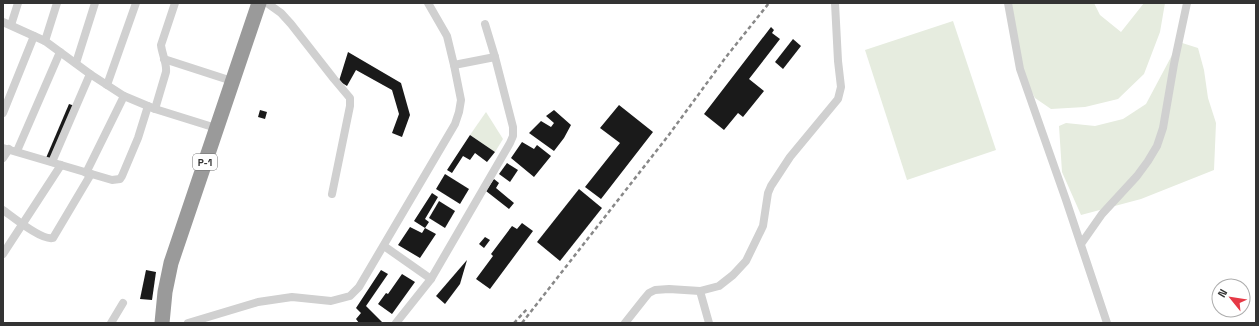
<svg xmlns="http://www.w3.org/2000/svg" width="1259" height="326" font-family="'Space Grotesk',sans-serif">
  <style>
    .green { fill: #e6ecdf }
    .building { fill: #1a1a1a }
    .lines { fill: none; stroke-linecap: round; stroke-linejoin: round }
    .street { stroke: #d0d0d0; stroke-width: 8 }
    .highway { stroke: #9a9a9a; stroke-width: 15 }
    .rail { stroke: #888; stroke-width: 2.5; stroke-dasharray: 4 3; stroke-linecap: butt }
    .labels { text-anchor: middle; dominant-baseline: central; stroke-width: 4; stroke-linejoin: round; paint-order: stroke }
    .shield { fill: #fff; stroke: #707070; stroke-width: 1 }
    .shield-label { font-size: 10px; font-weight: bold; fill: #333 }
  </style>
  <rect width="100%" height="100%" fill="#fff"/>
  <g class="green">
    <polygon points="1010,3 1094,3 1100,15 1121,32 1144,3 1165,3 1160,32 1144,74 1118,99 1085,107 1051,109 1035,98 1024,77"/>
    <polygon points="953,21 996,150 907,180 865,50"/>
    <polygon points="1179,42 1198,48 1204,70 1208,98 1216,123 1214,170 1141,199 1081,215 1062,172 1059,126 1066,123 1095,126 1123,119 1146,104"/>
    <polygon points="486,112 503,139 495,152 470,135"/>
  </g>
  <g class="building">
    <polygon points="771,27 774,30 772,33 780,39 749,79 764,91 743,117 738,113 724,130 704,114"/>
    <polygon points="793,39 801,46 783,69 775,62"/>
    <polygon points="348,52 401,83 410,115 402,137 392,133 399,114 392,90 356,70 347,86 339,81"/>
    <polygon points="69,104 75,106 52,160 46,158"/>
    <polygon points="619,105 653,132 601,199 585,187 620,143 600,128"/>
    <polygon points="260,110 267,112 265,119 258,117"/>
    <polygon points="554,110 571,125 564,138 554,151 529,133 541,121 551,127 554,123 546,116"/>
    <polygon points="470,135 495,152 487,162 475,153 470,160 463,156 452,173 447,170"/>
    <polygon points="522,142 534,149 537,145 551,156 534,177 511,158"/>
    <polygon points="507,163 518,170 510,182 499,174"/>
    <polygon points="445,174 469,189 460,204 436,189"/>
    <polygon points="494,179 499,183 496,188 514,203 509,209 486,191"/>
    <polygon points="579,189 602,208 560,261 537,242"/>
    <polygon points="432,193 438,197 425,219 429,222 425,228 436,234 420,258 398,245 410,227 422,233 425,228 414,221"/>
    <polygon points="439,201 455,211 445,228 429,218"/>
    <polygon points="522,223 533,231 490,289 476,279 493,256 491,254 512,226 517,229"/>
    <polygon points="485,237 490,240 484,248 479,244"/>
    <polygon points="467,260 460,284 445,304 436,296"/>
    <polygon points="146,270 156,272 152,300 140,299"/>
    <polygon points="381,270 388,274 366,306 383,323 359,323 356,319 361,313 356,308"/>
    <polygon points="402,274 415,282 392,314 378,304 386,293 388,294"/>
  </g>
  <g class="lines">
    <g class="street">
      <polyline points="267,3 281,13 291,24 334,79 350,98 350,106 332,194"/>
      <polyline points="1008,3 1020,69 1066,200 1107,323"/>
      <polyline points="3,22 45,41 90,74 124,96 155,109 216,128"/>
      <polyline points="11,25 18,3"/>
      <polyline points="45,41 57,3"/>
      <polyline points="164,59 232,81"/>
      <polyline points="76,63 95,3"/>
      <polyline points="454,65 495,57"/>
      <polyline points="107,85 136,3"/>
      <path d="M155,109L166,72C167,63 162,54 161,45L175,3"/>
      <polyline points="3,113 34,36"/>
      <polyline points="3,148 112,180 120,179 122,176 138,138 148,106"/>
      <polyline points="17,151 60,52"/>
      <polyline points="3,158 9,149"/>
      <polyline points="52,162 90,74"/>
      <polyline points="86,173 124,96"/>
      <path d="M3,210C13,217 42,241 53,238L91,174"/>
      <polyline points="1081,244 1102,214 1137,176 1148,161 1157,146 1163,128 1174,64 1187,3"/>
      <polyline points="384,246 431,279"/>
      <polyline points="3,254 61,165"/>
      <polyline points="700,291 709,323"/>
      <polyline points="111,323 123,303"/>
      <polyline points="188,323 258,302 292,297 331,301 350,296 359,287 455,124 459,112 461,100 454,65 447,36 428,3"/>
      <polyline points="396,323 431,279 510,143 513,136 513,127 495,57 485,24"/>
      <polyline points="625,323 644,299 649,293 655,290 669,289 700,291 719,286 733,275 746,261 763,226 768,193 771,186 790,157 838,99 841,87 838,61 835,3"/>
    </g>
    <polyline class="highway" points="162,323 165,292 171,263 259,3"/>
    <g class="rail">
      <polyline points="514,323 527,309"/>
      <polyline points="522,323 668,136 726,57 769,3"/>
    </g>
  </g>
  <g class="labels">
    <rect class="shield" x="193" y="154" width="24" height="16" rx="3"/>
    <g class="shield-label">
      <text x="205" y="162">P-1</text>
    </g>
  </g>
  <rect width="1259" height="326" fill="none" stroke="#333333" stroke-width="8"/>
  <g transform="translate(1231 298) rotate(300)"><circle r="19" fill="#ffffff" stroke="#adadad"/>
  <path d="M0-3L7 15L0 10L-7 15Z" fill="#e63946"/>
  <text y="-6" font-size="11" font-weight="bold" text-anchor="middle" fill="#333333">N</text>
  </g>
</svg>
